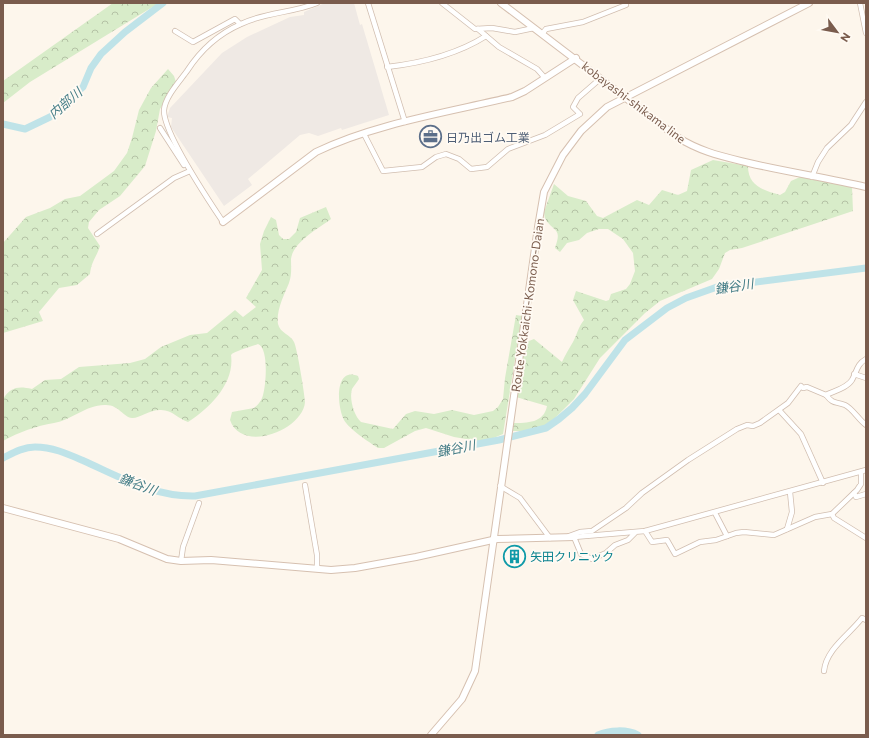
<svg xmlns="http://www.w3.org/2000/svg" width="869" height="738" font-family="Commissioner,'Noto Sans JP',sans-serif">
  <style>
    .industrial { fill: #efe9e4 }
    .forest { fill: url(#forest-crowns) }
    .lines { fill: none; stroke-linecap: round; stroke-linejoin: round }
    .river { stroke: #bfe3e8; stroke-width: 7 }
    .street-casing { stroke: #d1beb0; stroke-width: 6 }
    .secondary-casing { stroke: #d6c0b0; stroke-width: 8 }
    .street { stroke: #fff; stroke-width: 4.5 }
    .secondary { stroke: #fff; stroke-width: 6 }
    .labels { text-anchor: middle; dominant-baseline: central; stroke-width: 3.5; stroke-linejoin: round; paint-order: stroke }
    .street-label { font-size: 12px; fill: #7a5c4d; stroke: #fffaf3 }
    .service-label { font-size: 12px; fill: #4e5e75; stroke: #fffaf3; text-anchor: start }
    .culture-label { font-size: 12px; fill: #0d838f; stroke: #fffaf3; text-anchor: start }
    .water-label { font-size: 13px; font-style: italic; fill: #437c86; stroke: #fffaf3 }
  </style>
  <defs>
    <pattern id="forest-crowns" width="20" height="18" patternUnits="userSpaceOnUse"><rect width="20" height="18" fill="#d8ecc9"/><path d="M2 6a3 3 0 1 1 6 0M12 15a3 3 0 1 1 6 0" fill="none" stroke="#b4c2a5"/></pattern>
  </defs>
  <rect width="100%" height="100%" fill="#fdf6ec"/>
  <polygon class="industrial" points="325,3 354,3 360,25 362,24 389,115 342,130 341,128 318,136 309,133 300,135 248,179 252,185 224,206 171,127 172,118 167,117 170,108 222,53 247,37 290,17 304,15 304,12"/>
  <g class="forest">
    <polygon points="113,3 159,3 30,82 3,103 3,81"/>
    <path d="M168,69L174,76L176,82L160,109L156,131L145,166L120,196L99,210L89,222L88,228L100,246C97,256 91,262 90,274L77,285L59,288L39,312L43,321L3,333V243L26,217L50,208L65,199L80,196L114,171L127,153L132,138L139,110L151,88Z"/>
    <path d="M713,160L748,166C748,186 763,190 780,195L785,192L791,181L800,177L852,187L853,211L742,248L730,250L725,253L719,269L712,279L660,301L645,313L600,358L574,399L548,425L528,431H513V423C527,423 544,423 547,406L516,397L524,343L534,339L562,362C565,355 569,349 573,342C577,335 578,327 584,320L573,300L576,291L606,301L609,300L611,294L626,289L630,284L635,271L633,253L623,239L608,229H599L587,233L579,240L567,243L560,252L555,248C562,228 555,233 545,219L544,212L554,184L568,196L586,201L597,216L603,218L637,200L649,205L662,190L678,195L687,191L691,170Z"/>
    <path d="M326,207L331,219C319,228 293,242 291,259C291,267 292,275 289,283C284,295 276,311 278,324C280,333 291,335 294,342C297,347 305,396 305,402C303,430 242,454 230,420L232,412L254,408C258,405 262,400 263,395C266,385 269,348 258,344C251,347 234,351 231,355C235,383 210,408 188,422C178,419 173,410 161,410C151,409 138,419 132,418C123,417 119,405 106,405C87,404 72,420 54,423C36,426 19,432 3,441V399C11,387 18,386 32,389L45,380L61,379L79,367L130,363L145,359L161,347L190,335L207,333L235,310L243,317L256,307L246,298L262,270L260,244L264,231L271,217L276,220L279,235L283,239H289L296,232L300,218Z"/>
    <path d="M516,315L522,316L503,434L484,442L454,437L426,428L415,431L384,448H378C369,442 349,429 344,420C337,407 334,366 358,376L359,379C357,382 354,386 352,389C349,399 354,416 361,422L393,429L406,414L415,411L434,414L452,410L474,415L493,411L498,407L503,399L505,378Z"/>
  </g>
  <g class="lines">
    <g class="river">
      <polyline points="3,124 25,129 50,117 83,87 91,68 101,54 125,32 163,3"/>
      <path d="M3,458C13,453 23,447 35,447C53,447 68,454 84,461C120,477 154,497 195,496L499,440L546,428L559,419L572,408L585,394L625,340L667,308L686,298L717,287L866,268"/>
      <path d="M598,735C609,730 627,729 638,735"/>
    </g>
    <defs>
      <g id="street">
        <polyline points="368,3 405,122"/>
        <polyline points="442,3 475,29 492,28 515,32 534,28"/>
        <polyline points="860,3 866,33"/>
        <polyline points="478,29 499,47 537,69 545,78"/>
        <polyline points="175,31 193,42 235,19 240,24"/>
        <polyline points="542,34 546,29 583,22 626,5 625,3"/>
        <path d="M387,67C422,63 456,55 486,36"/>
        <polyline points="160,128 184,165"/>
        <polyline points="364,134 383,171 422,167 436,157 446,154 459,159 471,169 487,167 508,149 545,135 580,114 573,107 578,98 601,78"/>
        <polyline points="812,177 818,162 827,148 851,125 866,102"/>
        <path d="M223,222C209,201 163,133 164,110C165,97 179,82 187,71C200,51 218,34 241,24C265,12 293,13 317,3"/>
        <polyline points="97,234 174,178 190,171"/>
        <polyline points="854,374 866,378"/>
        <path d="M826,395C834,405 835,401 845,405C852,408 859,420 866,425"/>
        <polyline points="779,410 801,434 823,483"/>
        <polyline points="305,485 317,555 317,568"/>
        <polyline points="500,486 520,498 550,538"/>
        <polyline points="854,493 856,497 866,494"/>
        <polyline points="715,513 727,536"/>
        <polyline points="832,514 834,518 866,538"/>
        <polyline points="787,529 792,512 790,492"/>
        <polyline points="645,531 652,542 667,540 675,554 700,542 716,540 736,533 744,532 774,535 815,517 832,514 857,490 861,484 861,472"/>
        <polyline points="635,533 628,540 615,545 606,553 592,559 581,554 574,537 645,531 866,470"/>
        <path d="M569,536L580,532L592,531L626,508L642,493L688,460L737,429L747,425L753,426L760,423L788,403L801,386L803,388L807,387L826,395C834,391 847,388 852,380C857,371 857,364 866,359"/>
        <polyline points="181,561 183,547 199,503"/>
        <path d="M824,671C826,649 850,634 862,618L866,620"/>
      </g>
      <g id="secondary">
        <path d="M501,3L677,137C701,152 721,156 749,163C788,172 827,178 866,187"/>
        <path d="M223,222L316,152C373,124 449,112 512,97L525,91L576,58"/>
        <polyline points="3,508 119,539 167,559 181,561 211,560 331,570 355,568 416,557 497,539 574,537"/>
        <polyline points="431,735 462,699 475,671 538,227 544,192 563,155 581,131 607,107 809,3"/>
      </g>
    </defs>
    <use href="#street" class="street-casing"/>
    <use href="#secondary" class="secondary-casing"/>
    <use href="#street" class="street"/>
    <use href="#secondary" class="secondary"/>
  </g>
  <defs>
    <symbol id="office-ring" viewBox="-11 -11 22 22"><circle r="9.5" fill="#fffaf3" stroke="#5c6f8a" stroke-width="1.5"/><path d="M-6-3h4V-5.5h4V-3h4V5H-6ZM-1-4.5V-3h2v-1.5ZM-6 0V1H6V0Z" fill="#5c6f8a"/></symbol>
    <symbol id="building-ring" viewBox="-11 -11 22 22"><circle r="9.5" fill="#fffaf3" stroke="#0f9aa8" stroke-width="1.5"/><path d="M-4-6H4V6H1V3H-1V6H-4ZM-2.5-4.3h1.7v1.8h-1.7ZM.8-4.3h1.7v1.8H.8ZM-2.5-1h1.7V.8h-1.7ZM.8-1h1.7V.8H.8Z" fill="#0f9aa8"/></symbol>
  </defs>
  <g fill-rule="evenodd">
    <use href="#office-ring" x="418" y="124" width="25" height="25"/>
    <use href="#building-ring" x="502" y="544" width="25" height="25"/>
  </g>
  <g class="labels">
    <g class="street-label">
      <text transform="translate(634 102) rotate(37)">kobayashi-shikama line</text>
      <text transform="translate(527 305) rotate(-82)">Route Yokkaichi-Komono-Daian</text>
    </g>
    <g class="service-label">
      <text x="446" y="137">日乃出ゴム工業</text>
    </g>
    <g class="culture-label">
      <text x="530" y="556">矢田クリニック</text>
    </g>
    <g class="water-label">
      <text transform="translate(65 103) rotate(-41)">内部川</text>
      <text transform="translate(734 286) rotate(-9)">鎌谷川</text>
      <text transform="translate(456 448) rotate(-11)">鎌谷川</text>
      <text transform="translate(138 484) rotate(20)">鎌谷川</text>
    </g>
  </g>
  <rect width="869" height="738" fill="none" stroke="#7a5c4d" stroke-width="8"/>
  <g transform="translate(837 32) rotate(122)" stroke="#fffaf3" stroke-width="3" paint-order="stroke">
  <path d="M0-3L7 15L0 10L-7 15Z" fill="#7a5c4d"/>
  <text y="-6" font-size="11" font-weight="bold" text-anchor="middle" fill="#7a5c4d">N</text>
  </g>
</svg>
